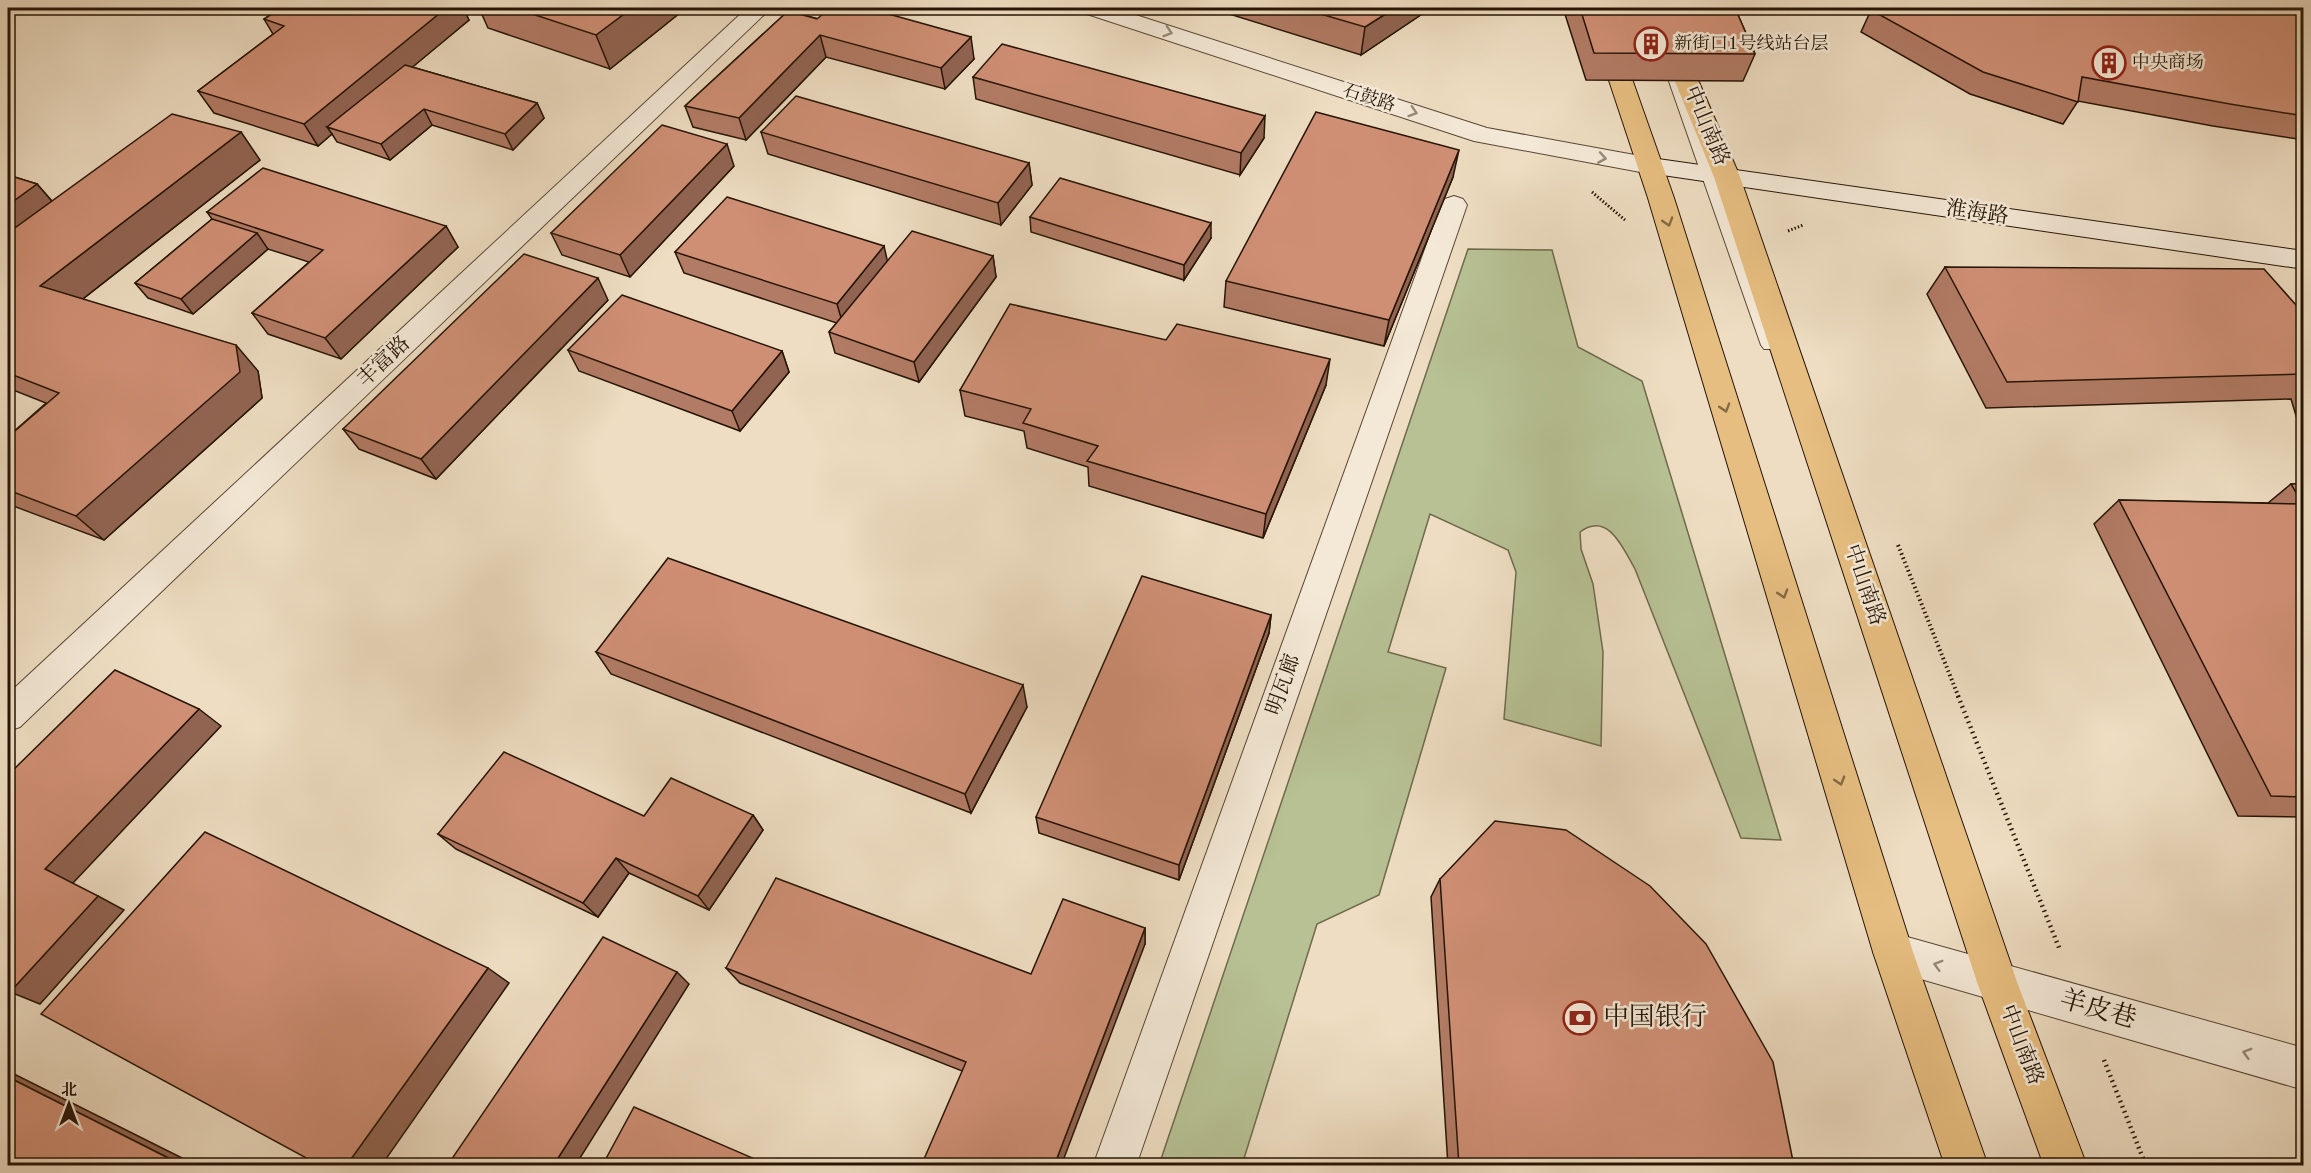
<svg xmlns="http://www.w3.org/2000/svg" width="2311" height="1173" font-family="'Old Standard TT','Noto Serif SC',serif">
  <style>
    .green { fill: #b7c194; stroke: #6e6a4c; stroke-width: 1.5 }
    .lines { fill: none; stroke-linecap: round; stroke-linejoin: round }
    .service-casing { stroke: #584634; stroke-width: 2 }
    .minor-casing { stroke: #584634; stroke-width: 2 }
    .tertiary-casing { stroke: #584634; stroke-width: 2 }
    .secondary-casing { stroke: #261405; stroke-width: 2 }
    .primary-casing { stroke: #261405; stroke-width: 2 }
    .path-far2 { stroke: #261405; stroke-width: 3; stroke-dasharray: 1.5 2; stroke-linecap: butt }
    .path-far1 { stroke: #261405; stroke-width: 4; stroke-dasharray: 1.5 3; stroke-linecap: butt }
    .path { stroke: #261405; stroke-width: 4.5; stroke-dasharray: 1.5 4; stroke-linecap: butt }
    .service { fill: #f4e9d7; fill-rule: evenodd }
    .minor { fill: #f4e9d7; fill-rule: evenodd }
    .tertiary { fill: #f4e9d7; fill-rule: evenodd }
    .secondary { fill: #f4e9d7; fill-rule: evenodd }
    .primary { fill: #e7be81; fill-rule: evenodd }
    .wall { fill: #b27b65; stroke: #261405; stroke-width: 1.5 }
    .shaded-wall { fill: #916452; stroke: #261405; stroke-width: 1.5 }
    .building { fill: #cf8f75; stroke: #261405; stroke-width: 1.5 }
    .oneway { stroke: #978978 }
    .oneway2 { stroke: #866943 }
    .labels { text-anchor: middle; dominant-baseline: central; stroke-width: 5; stroke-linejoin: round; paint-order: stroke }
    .far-poi-label { font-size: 18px; fill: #261405; stroke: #f4e9d7; text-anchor: start }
    .far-street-label { font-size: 18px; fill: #261405; stroke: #f4e9d7 }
    .street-label { font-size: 21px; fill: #261405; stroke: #f4e9d7 }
    .near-street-label { font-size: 26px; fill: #261405; stroke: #f4e9d7 }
    .near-poi-label { font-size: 26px; fill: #261405; stroke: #f4e9d7; text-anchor: start }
  </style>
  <rect width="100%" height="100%" fill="#eeddc2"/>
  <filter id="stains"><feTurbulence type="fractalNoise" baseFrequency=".00333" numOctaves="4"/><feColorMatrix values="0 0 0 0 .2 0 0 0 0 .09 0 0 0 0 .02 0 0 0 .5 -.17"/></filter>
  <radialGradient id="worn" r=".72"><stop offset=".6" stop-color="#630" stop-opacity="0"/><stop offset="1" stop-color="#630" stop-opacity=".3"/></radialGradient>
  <path class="green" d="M1468,249L1552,250L1578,347L1642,381L1781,840L1741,838L1635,569C1623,548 1608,511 1580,532L1581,549L1593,584L1603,652L1601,746L1504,719L1516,572L1508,550L1430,514L1388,652L1446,668L1379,895L1317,924L1242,1165H1159Z"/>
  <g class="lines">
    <defs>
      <polygon id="service" points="1672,66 1679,70 1779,345 1776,349 1764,349 1761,345 1665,70"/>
      <g id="minor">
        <polygon points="747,8 771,8 20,727 8,731 8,694"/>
        <polygon points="1454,196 1463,199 1467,205 1136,1166 1093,1166 1441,205 1445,199"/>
        <polygon points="1893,933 2304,1048 2304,1090 1893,971 1879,966 1873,952 1879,938"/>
      </g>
      <polygon id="tertiary" points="1081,8 1114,8 1487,128 1651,158 1660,160 1664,166 1660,172 1651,174 1474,141 1084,13"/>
      <polygon id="secondary" points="1651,158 2304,251 2304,269 1642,172 1638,166 1642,160"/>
      <g id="primary">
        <polygon points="1585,8 1607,8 1674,198 1913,952 1988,1166 1945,1166 1873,952 1648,198"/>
        <polygon points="1645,8 1667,8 1740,177 2017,982 2087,1166 2044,1166 1977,982 1714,177"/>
      </g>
    </defs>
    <use href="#service" class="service-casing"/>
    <use href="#minor" class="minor-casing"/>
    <use href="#tertiary" class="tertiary-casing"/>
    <use href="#secondary" class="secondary-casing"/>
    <use href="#primary" class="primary-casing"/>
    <g class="path-far2">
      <polyline points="1592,192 1625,220"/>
      <polyline points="1788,231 1803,225"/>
    </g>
    <polyline class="path-far1" points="1898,545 1959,698"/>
    <g class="path">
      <polyline points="1958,696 2060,950"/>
      <polyline points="2104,1060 2146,1166"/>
    </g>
    <use href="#service" class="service"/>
    <use href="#minor" class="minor"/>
    <use href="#tertiary" class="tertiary"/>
    <use href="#secondary" class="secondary"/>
    <use href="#primary" class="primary"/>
  </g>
  <g class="wall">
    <polygon points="281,8 463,8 469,20 412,67 537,103 544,118 513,150 432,125 390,160 337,142 332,134 318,146 214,113 198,91 273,34 264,19"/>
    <polygon points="479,8 686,8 610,69 488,28"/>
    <polygon points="1210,8 1431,8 1361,55"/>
    <polygon points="1563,8 1735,8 1755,54 1743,81 1586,80"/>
    <polygon points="2304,8 2304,140 2213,126 2078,101 2063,124 1970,94 1861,32 1871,10"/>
    <polygon points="788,11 974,59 945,89 826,57 746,140 693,127 685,106"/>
    <polygon points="973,77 1264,138 1240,175 976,99"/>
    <polygon points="761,132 1029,163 1032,185 1001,225 768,154"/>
    <polygon points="260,160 83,299 258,371 262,398 104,540 8,504 8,428 12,433 46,403 8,388 8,175 37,184 52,201"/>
    <polygon points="734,166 630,277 562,255 551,233"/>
    <polygon points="1453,177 1384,346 1224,307 1226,281"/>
    <polygon points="207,212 446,226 458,247 341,359 268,334 252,313 309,262 268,249 193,314 148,298 135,283 212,219"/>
    <polygon points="1030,217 1211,238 1184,280 1031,232"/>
    <polygon points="675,252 888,261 993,256 996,277 919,382 835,353 829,332 837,323 684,273"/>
    <polygon points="1945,267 2304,314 2304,442 2291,399 1986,408 1927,294"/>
    <polygon points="608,300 436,479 359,449 343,429"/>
    <polygon points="568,350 782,351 789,372 740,431 579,371"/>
    <polygon points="1326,385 1263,538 1089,486 1088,467 1027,448 1024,431 965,416 960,390"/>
    <polygon points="2291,484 2304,484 2304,817 2238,816 2094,524 2119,500 2268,503"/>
    <polygon points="1271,615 1269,633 1179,880 1039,833 1036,817"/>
    <polygon points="596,652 1027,707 971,813 611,674"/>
    <polygon points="753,815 763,830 709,910 629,873 598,917 456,849 438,834 644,816"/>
    <polygon points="1440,879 1794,1166 1448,1166 1431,897"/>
    <polygon points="1145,928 1145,944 962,1071 740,983 726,968 1031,974"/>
  </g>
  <g class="shaded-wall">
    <polygon points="446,8 463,8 469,20 337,130 327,127 332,134 318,146 304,124"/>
    <polygon points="632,8 686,8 610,69 596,35"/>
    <polygon points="1395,8 1431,8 1361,55 1365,27"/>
    <polygon points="820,35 826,57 746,140 739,118"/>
    <polygon points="971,37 974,59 945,89 941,68"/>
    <polygon points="537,103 544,118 513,150 505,134"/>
    <polygon points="424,109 432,125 390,160 381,144"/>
    <polygon points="1265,116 1264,138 1240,175 1241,153"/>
    <polygon points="241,132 260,160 66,312 40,286"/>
    <polygon points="727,144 734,166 630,277 620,255"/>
    <polygon points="1459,150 1453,177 1384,346 1389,320"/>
    <polygon points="1029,163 1032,185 1001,225 998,203"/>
    <polygon points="37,184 56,206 8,241 8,205"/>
    <polygon points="1211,223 1211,238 1184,280 1184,265"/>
    <polygon points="446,226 458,247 341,359 325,338"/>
    <polygon points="257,233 268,249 193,314 181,299"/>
    <polygon points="884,246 889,268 843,325 837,304"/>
    <polygon points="993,256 996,277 919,382 914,362"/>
    <polygon points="598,278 608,300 436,479 421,459"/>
    <polygon points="236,345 258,371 262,398 104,540 76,516"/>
    <polygon points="782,351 789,372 740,431 732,411"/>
    <polygon points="1330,359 1326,385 1263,538 1266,514"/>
    <polygon points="8,428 23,442 8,455"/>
    <polygon points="1271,615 1269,633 1179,880 1179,865"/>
    <polygon points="1023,685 1027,707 971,813 965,794"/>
    <polygon points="199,709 221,726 72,884 45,869"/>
    <polygon points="753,815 763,830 709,910 698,896"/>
    <polygon points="616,858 629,873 598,917 583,903"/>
    <polygon points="98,896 124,910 40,1004 10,992"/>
    <polygon points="1145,928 1145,944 1061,1166 1054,1166"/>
    <polygon points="488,968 509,983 381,1166 346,1166"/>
    <polygon points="677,972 689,984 575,1166 553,1166"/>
    <polygon points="8,1071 198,1166 184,1166 8,1077"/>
  </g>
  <g class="building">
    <polygon points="281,8 446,8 304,124 198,91 284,26 264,19"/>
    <polygon points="514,8 632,8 596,35"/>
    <polygon points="830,8 867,8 971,37 941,68 820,35 739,118 685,106 788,11 817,19"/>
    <polygon points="1300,8 1395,8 1365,27"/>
    <polygon points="1580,8 1735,8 1755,54 1594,53"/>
    <polygon points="1878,8 2304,8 2304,116 2230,104 2082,77 2078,102 1983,72 1871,10"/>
    <polygon points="1002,44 1265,116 1241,153 973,77"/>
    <polygon points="405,65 537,103 505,134 424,109 381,144 327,127"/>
    <polygon points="796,96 1029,163 998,203 761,132"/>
    <polygon points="1316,112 1459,150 1389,320 1226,281"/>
    <polygon points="172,114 241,132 40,286 236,345 240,372 76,516 8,490 8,437 59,393 8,373 8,233"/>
    <polygon points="662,125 727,144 620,255 551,233"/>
    <polygon points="263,168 446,226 325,338 252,313 323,250 207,212"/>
    <polygon points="8,175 37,184 8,205"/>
    <polygon points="1060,178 1211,223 1184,265 1030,217"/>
    <polygon points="727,197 884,246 837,304 675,252"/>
    <polygon points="212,219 257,233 181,299 135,283"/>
    <polygon points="912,231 993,256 914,362 829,332"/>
    <polygon points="524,254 598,278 421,459 343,429"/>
    <polygon points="1945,267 2264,269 2304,314 2304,374 2007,382"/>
    <polygon points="622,295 782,351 732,411 568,350"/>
    <polygon points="1010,304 1166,340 1177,324 1330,359 1266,514 1087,461 1098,446 1023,423 1031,409 960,390"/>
    <polygon points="2291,484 2304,484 2304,797 2271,796 2119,500 2303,504"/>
    <polygon points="668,558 1023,685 965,794 596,652"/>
    <polygon points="1142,576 1271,615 1179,865 1036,817"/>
    <polygon points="115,670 199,709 45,869 98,896 10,992 8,990 8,775"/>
    <polygon points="504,752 644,816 671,778 753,815 698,896 616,858 583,903 438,834"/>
    <polygon points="1495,821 1566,830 1650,886 1706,944 1773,1062 1794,1166 1459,1166 1440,879"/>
    <polygon points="205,832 488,968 346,1166 321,1166 41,1014"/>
    <polygon points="776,878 1031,974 1063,899 1145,928 1054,1166 921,1166 966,1062 726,968"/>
    <polygon points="603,937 677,972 553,1166 447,1166"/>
    <polygon points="8,1077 184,1166 8,1166"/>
    <polygon points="634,1107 771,1166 602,1166"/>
  </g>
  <defs><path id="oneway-chevron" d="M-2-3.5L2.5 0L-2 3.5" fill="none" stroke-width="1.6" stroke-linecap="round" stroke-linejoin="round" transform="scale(1.5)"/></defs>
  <g class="oneway">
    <use href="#oneway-chevron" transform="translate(1168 32) rotate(18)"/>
    <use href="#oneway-chevron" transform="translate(1413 112) rotate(18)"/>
    <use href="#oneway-chevron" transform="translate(1602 158) rotate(10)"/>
    <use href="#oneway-chevron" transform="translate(1938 965) rotate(-164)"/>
    <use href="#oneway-chevron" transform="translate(2247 1053) rotate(-164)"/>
  </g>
  <g class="oneway2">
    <use href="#oneway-chevron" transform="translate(1668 222) rotate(73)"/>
    <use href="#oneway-chevron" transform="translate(1725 408) rotate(73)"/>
    <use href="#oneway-chevron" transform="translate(1783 594) rotate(73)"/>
    <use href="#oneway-chevron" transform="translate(1840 781) rotate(73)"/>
  </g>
  <defs>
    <symbol id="building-ring" viewBox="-11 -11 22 22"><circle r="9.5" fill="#f4e9d7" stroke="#8f2418" stroke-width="1.5"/><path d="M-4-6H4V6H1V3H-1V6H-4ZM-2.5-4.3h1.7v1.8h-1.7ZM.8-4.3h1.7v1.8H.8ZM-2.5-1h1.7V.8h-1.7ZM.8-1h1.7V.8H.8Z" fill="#8f2418"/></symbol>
    <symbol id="bank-ring" viewBox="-11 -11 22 22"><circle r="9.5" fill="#f4e9d7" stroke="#8f2418" stroke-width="1.5"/><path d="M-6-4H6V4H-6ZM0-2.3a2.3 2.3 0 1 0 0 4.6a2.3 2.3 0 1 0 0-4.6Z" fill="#8f2418"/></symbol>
  </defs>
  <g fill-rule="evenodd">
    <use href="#building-ring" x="1632" y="25" width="38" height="38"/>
    <use href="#building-ring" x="2090" y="44" width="38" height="38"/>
    <use href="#bank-ring" x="1561" y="999" width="38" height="38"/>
  </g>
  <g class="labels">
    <g class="far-poi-label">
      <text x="1674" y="44">新街口1号线站台层</text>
      <text x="2132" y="63">中央商场</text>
    </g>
    <g class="far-street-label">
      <text transform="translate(1369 98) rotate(18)">石鼓路</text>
    </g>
    <g class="street-label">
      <text transform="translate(1706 126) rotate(67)">中山南路</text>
      <text transform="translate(1977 213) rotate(8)">淮海路</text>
      <text transform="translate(384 362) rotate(-43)">丰富路</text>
      <text transform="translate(1864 585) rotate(71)">中山南路</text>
      <text transform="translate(1284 685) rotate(-71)">明瓦廊</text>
      <text transform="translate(2021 1045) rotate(69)">中山南路</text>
    </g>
    <g class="near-street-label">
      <text transform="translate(2098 1010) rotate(16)">羊皮巷</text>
    </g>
    <g class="near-poi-label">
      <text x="1603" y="1018">中国银行</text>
    </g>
  </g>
  <rect width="2311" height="1173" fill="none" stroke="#eeddc2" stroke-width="30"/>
  <rect x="9" y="9" width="2293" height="1155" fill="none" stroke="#261405" stroke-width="3"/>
  <rect x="15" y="15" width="2281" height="1143" fill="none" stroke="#261405" stroke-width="1.5"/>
  <g transform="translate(69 1104)" stroke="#f4e9d7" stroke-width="4.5" paint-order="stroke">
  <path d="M0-4.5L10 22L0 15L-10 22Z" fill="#261405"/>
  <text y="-9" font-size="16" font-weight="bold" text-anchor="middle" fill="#261405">北</text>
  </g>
  <rect width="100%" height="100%" filter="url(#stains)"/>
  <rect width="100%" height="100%" fill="url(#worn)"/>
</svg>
